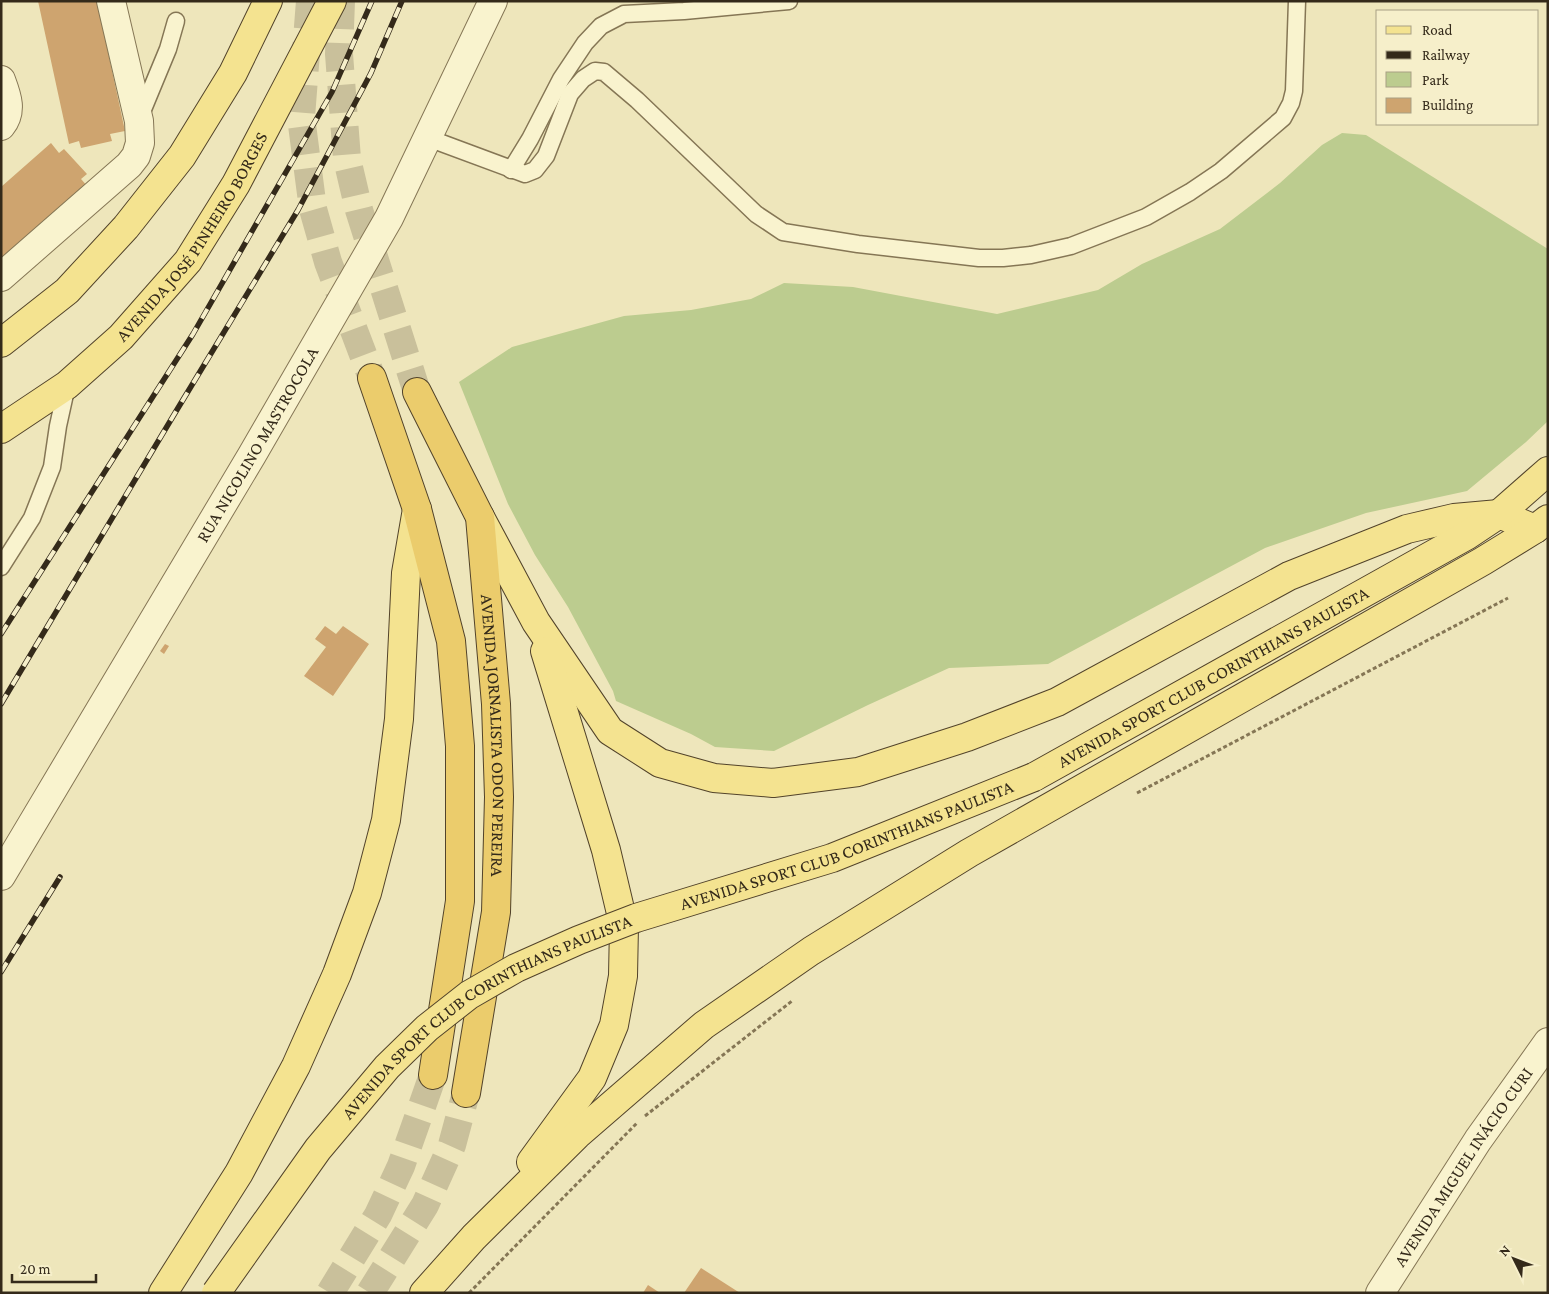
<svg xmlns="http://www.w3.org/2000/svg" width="1549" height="1294" font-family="'Crimson Pro',serif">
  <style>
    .green { fill: #bccc8f }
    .building { fill: #cea46f }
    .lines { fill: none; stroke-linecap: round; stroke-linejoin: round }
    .trunk-tunnel { stroke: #c9c09b; stroke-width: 28; stroke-dasharray: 28 14; stroke-linecap: butt }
    .service-casing { stroke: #857655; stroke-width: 19 }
    .minor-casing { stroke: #857655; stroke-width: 30 }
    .tertiary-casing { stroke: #857655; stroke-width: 30 }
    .primary-casing { stroke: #52432a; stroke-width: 30 }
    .trunk-casing { stroke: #52432a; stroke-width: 30 }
    .path { stroke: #857655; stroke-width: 3; stroke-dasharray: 4 2.5; stroke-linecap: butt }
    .service { stroke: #f9f3ce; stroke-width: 16 }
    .minor { stroke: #f9f3ce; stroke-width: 28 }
    .tertiary { stroke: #f9f3ce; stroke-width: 28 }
    .primary { stroke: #f4e390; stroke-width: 28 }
    .trunk { stroke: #ebcc6c; stroke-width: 28 }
    .rail-casing { stroke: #342a1a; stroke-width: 5.5 }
    .rail { stroke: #f6efca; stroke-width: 4; stroke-dasharray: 11; stroke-linecap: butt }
    .primary-bridge-casing { stroke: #52432a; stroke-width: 30; stroke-linecap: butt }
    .primary-bridge { stroke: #f4e390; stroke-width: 28 }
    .labels { text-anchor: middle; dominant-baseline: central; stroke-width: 5; stroke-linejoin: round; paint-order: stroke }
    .street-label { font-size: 18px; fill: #342a1a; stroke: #f6efca }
  </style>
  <rect width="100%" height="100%" fill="#eee6bb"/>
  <polygon class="green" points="1342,133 1366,135 1548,249 1548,421 1526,442 1467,491 1366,513 1265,548 1048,664 949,668 868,705 774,751 715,747 691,734 616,701 613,691 568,607 535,555 508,504 459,382 512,347 624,316 691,310 751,299 784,283 853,287 997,314 1098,290 1142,264 1220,229 1280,183 1322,145"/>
  <g class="building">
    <polygon points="38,1 97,1 125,131 110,134 112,141 81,148 79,141 69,144"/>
    <polygon points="51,143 59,153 64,149 87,174 81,179 88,187 1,263 1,187"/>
    <polygon points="325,626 336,634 343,626 369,644 333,696 304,676 326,647 315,639"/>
    <polygon points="165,644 169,646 164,654 160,651"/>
    <polygon points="701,1268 740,1293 684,1293"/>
    <polygon points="648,1285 660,1293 643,1293"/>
  </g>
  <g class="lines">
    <g class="trunk-tunnel">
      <polyline points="310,1 301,117 313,209 328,262 372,378"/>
      <polyline points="341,1 339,54 347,159 359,210 417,392"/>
      <polyline points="330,1293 378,1215 401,1166 433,1075"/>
      <polyline points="370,1293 425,1205 452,1145 466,1093"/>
    </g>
    <defs>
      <g id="service">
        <polyline points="139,119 168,49 176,21"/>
        <polyline points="428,138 525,174 535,170 546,156 570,94 583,79 595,71 604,72 637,100 756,214 783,232 858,244 979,258 1003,258 1031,255 1071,246 1146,217 1190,192 1221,171 1283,118 1291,103 1294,91 1297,1"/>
        <polyline points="511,170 530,139 561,79 585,43 601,26 624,14 684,11 789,1"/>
        <polyline points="1,567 32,518 52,467 58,426 67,385"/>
      </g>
      <g id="minor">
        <path d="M1,80C7,96 13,111 1,126"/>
        <polyline points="1,277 129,165 136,156 140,143 139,121 111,1"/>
      </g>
      <g id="tertiary">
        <path id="s1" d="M1,876L252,455L389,218L493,1"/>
        <path id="s2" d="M1380,1293L1478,1140L1548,1042"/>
      </g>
      <g id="primary">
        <polyline points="1,343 67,291 126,227 182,156 233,73 268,1"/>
        <path id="s3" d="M1,429L67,385L121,337L188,261L236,184L332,1"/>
        <polyline points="480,517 536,622 610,731 660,763 714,778 773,783 858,772 967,737 1057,702 1289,576 1407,529 1454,518 1499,514 1535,529"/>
        <path id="s4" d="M1034,777L1466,536L1499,514L1548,471"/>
        <polyline points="531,1162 592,1078 614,1025 623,976 624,926 606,850 545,651"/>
        <polyline points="163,1293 239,1173 296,1066 337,974 367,893 386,820 399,719 406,573 417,509"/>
        <polyline points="424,1293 474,1237 577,1135 704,1025 811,951 969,853 1483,561 1535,529 1548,519"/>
      </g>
      <g id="trunk">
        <polyline points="372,378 417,509 451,641 460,746 460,901 433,1075"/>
        <path id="s5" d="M417,392L480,517L496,704L499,797L496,912L466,1093"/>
      </g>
    </defs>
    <use href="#service" class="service-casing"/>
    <use href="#minor" class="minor-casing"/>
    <use href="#tertiary" class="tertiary-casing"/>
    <use href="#primary" class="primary-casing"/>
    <use href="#trunk" class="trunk-casing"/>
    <g class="path">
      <polyline points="1137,793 1508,598"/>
      <polyline points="645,1116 792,1001"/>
      <polyline points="469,1293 637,1123"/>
    </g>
    <use href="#service" class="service"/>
    <use href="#minor" class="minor"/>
    <use href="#tertiary" class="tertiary"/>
    <use href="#primary" class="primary"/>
    <use href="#trunk" class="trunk"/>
    <defs>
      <g id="rail">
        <polyline points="1,634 193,334 332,92 372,1"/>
        <polyline points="1,704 178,408 298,210 371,73 402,1"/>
        <polyline points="1,972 60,877"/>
      </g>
    </defs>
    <use href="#rail" class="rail-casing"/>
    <use href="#rail" class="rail"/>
    <defs>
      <g id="primary-bridge">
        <path id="s6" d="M216,1293L318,1149L387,1067L427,1028L469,995L516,968L579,940L636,918L832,858L1034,777"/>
      </g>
    </defs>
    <use href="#primary-bridge" class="primary-bridge-casing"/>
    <use href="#primary-bridge" class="primary-bridge"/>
  </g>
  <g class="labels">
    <g class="street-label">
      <text stroke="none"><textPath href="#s3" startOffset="275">AVENIDA JOSÉ PINHEIRO BORGES</textPath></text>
      <text stroke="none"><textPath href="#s1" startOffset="502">RUA NICOLINO MASTROCOLA</textPath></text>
      <text stroke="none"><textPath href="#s4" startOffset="205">AVENIDA SPORT CLUB CORINTHIANS PAULISTA</textPath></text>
      <text stroke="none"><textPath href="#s5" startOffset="359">AVENIDA JORNALISTA ODON PEREIRA</textPath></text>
      <text stroke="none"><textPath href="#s6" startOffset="800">AVENIDA SPORT CLUB CORINTHIANS PAULISTA</textPath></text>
      <text stroke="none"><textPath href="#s6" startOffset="395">AVENIDA SPORT CLUB CORINTHIANS PAULISTA</textPath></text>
      <text stroke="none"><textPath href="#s2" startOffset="151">AVENIDA MIGUEL INÁCIO CURI</textPath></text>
    </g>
  </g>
  <rect width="1549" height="1294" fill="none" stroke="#342a1a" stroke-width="5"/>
  <rect x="1376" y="10" width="162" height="115" fill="#f6efca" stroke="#a8a084"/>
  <rect x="1386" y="26" width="25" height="8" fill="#f4e390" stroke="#a8a084"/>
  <text x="1422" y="35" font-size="15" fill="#342a1a">Road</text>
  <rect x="1386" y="51" width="25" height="8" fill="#342a1a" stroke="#a8a084"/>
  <text x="1422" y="60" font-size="15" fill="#342a1a">Railway</text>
  <rect x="1386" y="72" width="25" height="15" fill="#bccc8f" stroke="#a8a084"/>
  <text x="1422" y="85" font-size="15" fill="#342a1a">Park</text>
  <rect x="1386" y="98" width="25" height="15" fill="#cea46f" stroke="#a8a084"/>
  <text x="1422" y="110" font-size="15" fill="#342a1a">Building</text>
  <g transform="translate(1514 1259) rotate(312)" stroke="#f6efca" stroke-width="4" paint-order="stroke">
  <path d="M0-4L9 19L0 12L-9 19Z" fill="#342a1a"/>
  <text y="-8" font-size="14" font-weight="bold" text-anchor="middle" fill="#342a1a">N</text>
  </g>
  <path d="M12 1274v8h84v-8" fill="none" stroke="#342a1a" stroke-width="2.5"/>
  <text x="20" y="1274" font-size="15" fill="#342a1a" stroke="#f6efca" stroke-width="4" paint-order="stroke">20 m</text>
</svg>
